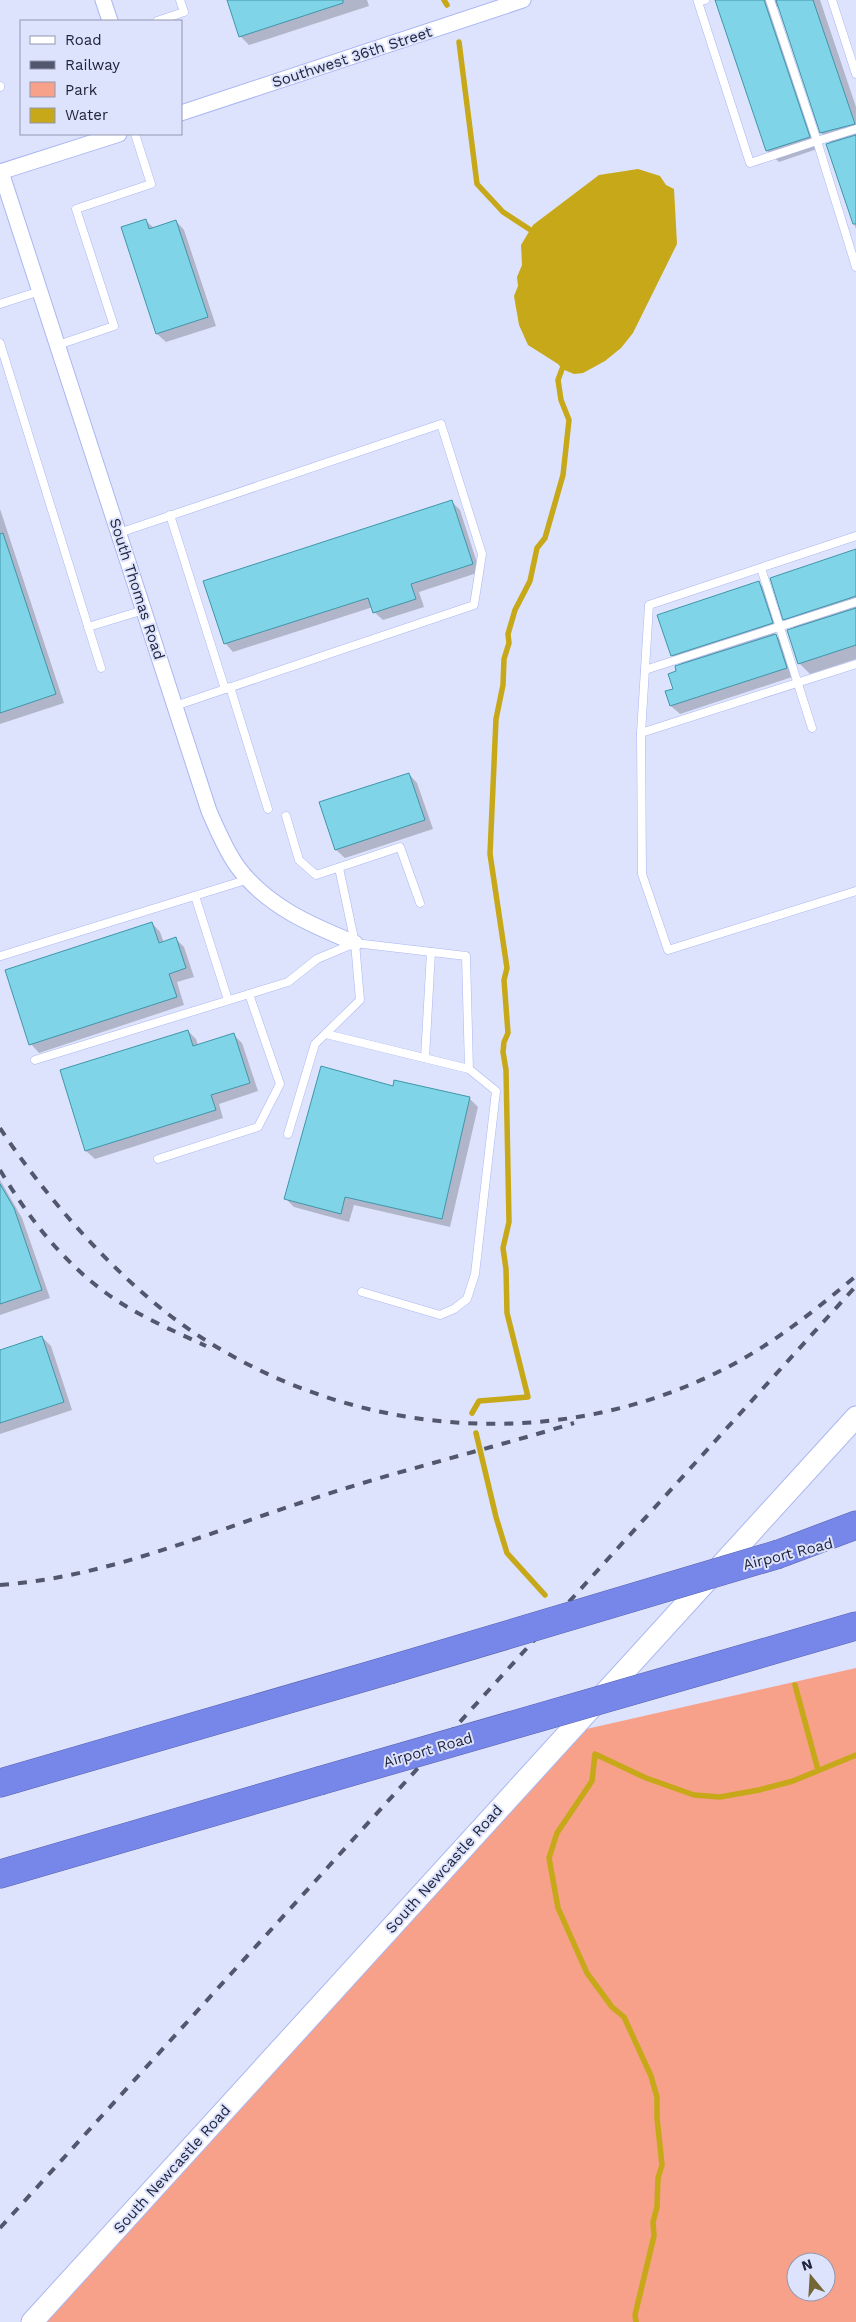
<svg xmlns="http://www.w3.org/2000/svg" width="856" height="2322" font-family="'Work Sans',sans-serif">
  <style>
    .green { fill: #f7a08a; fill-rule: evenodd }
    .water { fill: #c7a819 }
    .shadow { fill: #0003 }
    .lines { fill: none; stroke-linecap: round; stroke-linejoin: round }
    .stream { stroke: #c7a819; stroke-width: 5.5 }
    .building { fill: #80d4e8; stroke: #4096a9 }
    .lane-casing { stroke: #abb7f3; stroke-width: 9 }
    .street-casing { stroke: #abb7f3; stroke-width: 17 }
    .secondary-casing { stroke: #abb7f3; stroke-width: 23 }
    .highway-casing { stroke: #5964ac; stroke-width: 29 }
    .lane { stroke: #fff; stroke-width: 8 }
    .street { stroke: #fff; stroke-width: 15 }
    .secondary { stroke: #fff; stroke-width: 21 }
    .highway { stroke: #7786e9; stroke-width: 28 }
    .rail { stroke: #52576e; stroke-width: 4; stroke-dasharray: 9 9; stroke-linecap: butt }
    .highway-bridge-casing { stroke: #5964ac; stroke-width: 29; stroke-linecap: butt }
    .highway-bridge { stroke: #7786e9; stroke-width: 28 }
    .labels { text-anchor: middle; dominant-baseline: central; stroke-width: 4; stroke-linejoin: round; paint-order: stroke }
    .street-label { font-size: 15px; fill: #20253c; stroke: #dde3fc }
  </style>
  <rect width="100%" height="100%" fill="#dde3fc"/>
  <path class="green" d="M856,1668V2322H44L582,1730ZM796,2262H826V2292H796Z"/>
  <polygon class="water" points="638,169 660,176 666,185 674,189 677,244 633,333 621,348 605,361 583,373 574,374 562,369 558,364 528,345 519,325 514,296 518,286 517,277 522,265 521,245 533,225 599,175"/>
  <g class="shadow">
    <polygon points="228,0 367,0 369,6 249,45 240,36"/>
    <polygon points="726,0 820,0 856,107 856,229 828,145 832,143 821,133 779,6 776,8 820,148 779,162 767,151 717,3"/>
    <polygon points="145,220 154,228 176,221 184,230 216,326 166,342 157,334 123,227"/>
    <polygon points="452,502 460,510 480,572 419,592 424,607 383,620 374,612 373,607 233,652 225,643"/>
    <polygon points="0,509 64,703 0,724"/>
    <polygon points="856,550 856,659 810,674 799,663 795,629 784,619"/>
    <polygon points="759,583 767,591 780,631 774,633 784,644 795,676 680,714 671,706 678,672 682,665 672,655"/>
    <polygon points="409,774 417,783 433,829 345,858 336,850 321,803"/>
    <polygon points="152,923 160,932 164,943 176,939 184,947 194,977 177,982 184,1005 39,1053 31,1044"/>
    <polygon points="188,1031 196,1039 198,1045 233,1034 242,1043 258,1091 219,1104 223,1118 95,1159 86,1151 61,1071"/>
    <polygon points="394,1088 469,1098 478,1107 450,1227 354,1205 349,1222 294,1207 285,1198"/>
    <polygon points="0,1180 22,1218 50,1298 0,1315"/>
    <polygon points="42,1337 51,1346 72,1410 0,1434 0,1351"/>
  </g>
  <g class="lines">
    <g class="stream">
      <polyline points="444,0 447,5"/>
      <polyline points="459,42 477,184 503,212 529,229"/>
      <polyline points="472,1413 479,1401 528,1397 507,1313 506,1269 503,1248 509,1222 506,1070 503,1052 504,1042 508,1033 504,980 507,968 490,854 496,719 503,685 504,659 509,643 508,634 515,610 530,581 537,548 545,538 563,475 569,420 561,400 558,380 562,369"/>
      <polyline points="476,1433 496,1517 507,1553 545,1595"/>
      <polyline points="795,1685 818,1770"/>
      <polyline points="636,2322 635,2315 654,2236 653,2222 657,2207 658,2178 662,2165 657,2118 657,2097 651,2076 624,2017 612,2007 587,1973 558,1908 549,1858 557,1833 592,1781 595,1754 646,1778 694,1795 720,1797 759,1790 793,1781 856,1755"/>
    </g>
  </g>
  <g class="building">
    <polygon points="227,0 343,0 343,3 239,37"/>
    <polygon points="715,0 764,0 810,137 766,151"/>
    <polygon points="776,0 813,0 855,124 820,133"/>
    <polygon points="856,135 856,224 853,224 826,144"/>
    <polygon points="146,219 149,229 176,220 208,317 156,334 121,227"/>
    <polygon points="452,500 473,564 411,584 416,599 373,613 368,598 224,644 203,581"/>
    <polygon points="3,533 56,694 0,713 0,534"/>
    <polygon points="856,549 856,596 783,620 770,578"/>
    <polygon points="759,581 773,623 671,656 657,615"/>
    <polygon points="856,608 856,645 798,664 787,630"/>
    <polygon points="776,634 787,668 670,706 665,691 673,689 668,674 676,671 675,666"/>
    <polygon points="409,773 425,820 335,850 319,802"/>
    <polygon points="152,922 159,943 176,937 186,968 169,974 177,997 29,1045 5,970"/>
    <polygon points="188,1030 193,1046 234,1033 250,1083 211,1095 216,1110 85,1151 60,1070"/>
    <polygon points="321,1066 393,1086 394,1080 470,1097 442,1219 345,1197 341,1214 284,1199"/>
    <polygon points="0,1184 14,1208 42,1290 0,1304"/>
    <polygon points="42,1336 64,1402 0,1423 0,1350"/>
  </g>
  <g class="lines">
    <defs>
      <g id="lane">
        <polyline points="705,0 698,2 750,163 817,141 856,267"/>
        <polyline points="770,0 817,141 856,129"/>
        <polyline points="832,0 856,74"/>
        <polyline points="157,21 184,12 180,0"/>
        <polyline points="0,86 0,87"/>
        <polyline points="0,304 40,291"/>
        <polyline points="0,343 101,668"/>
        <polyline points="58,345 114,326 76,209 151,184 135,134"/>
        <polyline points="170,515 225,689"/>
        <polyline points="119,533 441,424 482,554 474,605 175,706"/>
        <polyline points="856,536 649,605 641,733 642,874 668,950 856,891"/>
        <polyline points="761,568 812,728"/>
        <polyline points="88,627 144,610"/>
        <polyline points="645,670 856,602"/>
        <polyline points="230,687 268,809"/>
        <polyline points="641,733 856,664"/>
        <polyline points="286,816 299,860 316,875 400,847 420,903"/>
        <polyline points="195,896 228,1000"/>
        <polyline points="1,956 249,879"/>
        <polyline points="425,1058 431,952"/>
        <polyline points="35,1060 288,982 317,959 355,943 466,956 469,1069 326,1034"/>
        <polyline points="288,1134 315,1044 360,1000 355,943 339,868"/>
        <polyline points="158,1159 258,1127 280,1084 249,994"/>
        <polyline points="362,1292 440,1315 454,1309 467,1299 475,1274 496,1091 469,1069"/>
      </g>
      <g id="street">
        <polyline points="103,0 110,21"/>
        <polyline points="181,113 523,0"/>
        <polyline points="0,172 119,134"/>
        <path d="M1,172L209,811C217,829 225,849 237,866C266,906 311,925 355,943"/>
      </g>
      <polyline id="secondary" points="32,2322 856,1417"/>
      <g id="highway">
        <polyline points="779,1554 856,1525"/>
        <polyline points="718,1666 856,1626"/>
        <polyline points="0,1783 389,1670"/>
        <polyline points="0,1874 319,1781"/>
      </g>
    </defs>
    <use href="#lane" class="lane-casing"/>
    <use href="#street" class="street-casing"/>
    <use href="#secondary" class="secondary-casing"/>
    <use href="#highway" class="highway-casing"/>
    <use href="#lane" class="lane"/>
    <use href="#street" class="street"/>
    <use href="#secondary" class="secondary"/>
    <use href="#highway" class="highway"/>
    <g class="rail">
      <path d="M0,1128C43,1194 109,1269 172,1317C327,1433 540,1459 716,1373C768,1348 812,1313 856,1276"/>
      <path d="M0,1170C28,1217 61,1260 106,1293C136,1315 172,1330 206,1346"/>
      <path d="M0,1585C108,1577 207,1533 309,1500C396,1471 486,1450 574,1423"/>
      <polyline points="0,2228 856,1286"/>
    </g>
    <defs>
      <g id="highway-bridge">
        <polyline points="389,1670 779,1554"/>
        <polyline points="319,1781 718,1666"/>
      </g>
    </defs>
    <use href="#highway-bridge" class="highway-bridge-casing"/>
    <use href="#highway-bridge" class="highway-bridge"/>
  </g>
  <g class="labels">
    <g class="street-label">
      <text transform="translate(352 57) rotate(-18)">Southwest 36th Street</text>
      <text transform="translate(137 589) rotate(72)">South Thomas Road</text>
      <text transform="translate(788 1554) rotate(-14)">Airport Road</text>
      <text transform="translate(428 1750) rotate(-16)">Airport Road</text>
      <text transform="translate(444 1869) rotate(-48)">South Newcastle Road</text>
      <text transform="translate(172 2169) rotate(-48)">South Newcastle Road</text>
    </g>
  </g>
  <rect x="20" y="20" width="162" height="115" fill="#dde3fc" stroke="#9197af"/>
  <rect x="30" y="36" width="25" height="8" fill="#ffffff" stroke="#9197af"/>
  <text x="65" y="45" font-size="15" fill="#20253c">Road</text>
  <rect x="30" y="61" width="25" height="8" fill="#52576e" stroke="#9197af"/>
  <text x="65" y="70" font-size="15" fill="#20253c">Railway</text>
  <rect x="30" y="82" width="25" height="15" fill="#f7a08a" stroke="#9197af"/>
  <text x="65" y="95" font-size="15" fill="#20253c">Park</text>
  <rect x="30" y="108" width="25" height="15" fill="#c7a819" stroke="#9197af"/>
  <text x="65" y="120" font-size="15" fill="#20253c">Water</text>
  <g transform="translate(811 2277) rotate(342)"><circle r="24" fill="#dde3fc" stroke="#9197af"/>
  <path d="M0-4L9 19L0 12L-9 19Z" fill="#756735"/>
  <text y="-8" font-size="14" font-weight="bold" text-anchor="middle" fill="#20253c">N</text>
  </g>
</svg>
